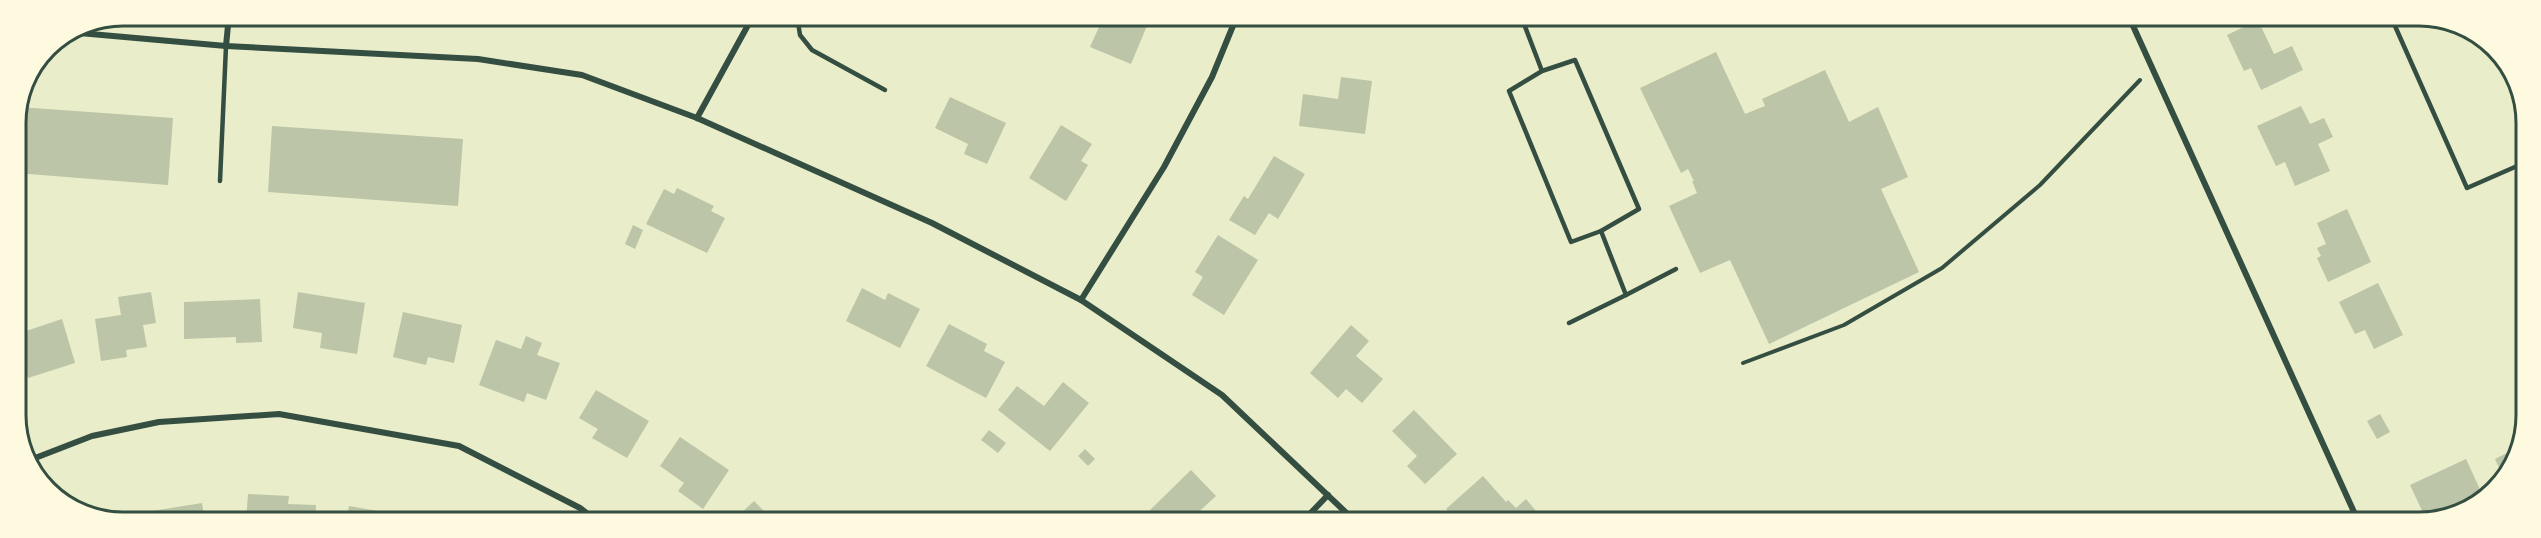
<svg xmlns="http://www.w3.org/2000/svg" width="2541" height="538" font-family="Arial,sans-serif">
  <style>
    .building { fill: #bcc5a7 }
    .lines { fill: none; stroke-linecap: round; stroke-linejoin: round }
    .path { stroke: #344e41; stroke-width: 4 }
    .service { stroke: #344e41; stroke-width: 4.5 }
    .minor { stroke: #344e41; stroke-width: 6 }
    .rim { fill: none; stroke: #344e41; stroke-width: 3 }
  </style>
  <rect width="100%" height="100%" fill="#e9edc9"/>
  <g class="building">
    <polygon points="1104,16 1151,16 1131,64 1090,47"/>
    <polygon points="2258,20 2274,54 2292,46 2303,70 2261,90 2251,68 2244,71 2227,35"/>
    <polygon points="1716,52 1745,114 1765,106 1762,99 1825,70 1849,122 1878,107 1908,177 1881,189 1919,272 1769,344 1730,260 1700,273 1669,206 1697,193 1692,181 1694,181 1688,169 1681,173 1640,88"/>
    <polygon points="1341,77 1372,81 1365,134 1299,126 1303,94 1338,99"/>
    <polygon points="950,97 1006,123 987,164 964,154 968,144 935,128"/>
    <polygon points="2301,106 2310,124 2324,118 2333,137 2318,144 2330,171 2295,186 2285,162 2276,166 2257,126"/>
    <polygon points="19,107 173,118 168,185 16,173 15,116"/>
    <polygon points="1061,125 1092,144 1081,161 1088,165 1066,201 1029,178"/>
    <polygon points="272,126 463,139 458,206 268,192"/>
    <polygon points="1274,156 1305,174 1278,219 1269,213 1255,235 1229,220 1244,196 1248,199"/>
    <polygon points="677,188 714,206 711,211 725,218 707,253 646,224 664,189 674,194"/>
    <polygon points="2347,209 2371,262 2328,282 2317,258 2321,256 2317,248 2326,244 2317,223"/>
    <polygon points="633,225 643,230 635,249 625,244"/>
    <polygon points="1218,235 1258,260 1224,315 1192,295 1203,277 1195,272"/>
    <polygon points="2378,283 2403,335 2374,349 2365,330 2355,334 2339,302"/>
    <polygon points="862,288 885,300 888,293 920,309 900,348 846,321"/>
    <polygon points="151,292 156,323 143,325 147,347 126,350 127,357 101,361 95,319 121,315 118,297"/>
    <polygon points="298,292 365,303 357,354 320,348 322,333 293,328"/>
    <polygon points="260,299 262,342 236,343 236,337 184,339 184,302"/>
    <polygon points="403,312 462,325 454,363 428,357 426,365 393,357"/>
    <polygon points="62,319 75,363 28,378 17,341 17,334"/>
    <polygon points="949,324 987,344 984,351 1005,362 986,398 926,366"/>
    <polygon points="1351,325 1369,341 1356,356 1383,379 1362,403 1346,389 1338,398 1310,373"/>
    <polygon points="526,336 542,343 537,355 560,363 546,400 527,393 524,402 479,385 496,340 521,349"/>
    <polygon points="1063,382 1089,403 1050,451 998,410 1017,386 1044,406"/>
    <polygon points="596,390 649,421 627,458 592,438 598,429 579,418"/>
    <polygon points="1414,410 1457,454 1425,484 1407,466 1417,456 1392,431"/>
    <polygon points="2380,414 2390,432 2377,439 2367,421"/>
    <polygon points="989,430 1006,443 998,453 981,440"/>
    <polygon points="680,437 729,470 703,509 678,491 684,483 660,466"/>
    <polygon points="2517,448 2502,474 2495,459"/>
    <polygon points="1085,449 1095,459 1088,466 1078,456"/>
    <polygon points="2466,459 2484,498 2447,514 2445,508 2425,517 2410,485"/>
    <polygon points="1191,470 1216,496 1191,519 1194,522 1154,522 1146,514"/>
    <polygon points="1483,476 1506,502 1508,500 1516,508 1526,499 1541,517 1535,522 1458,522 1446,509"/>
    <polygon points="248,494 289,496 288,504 316,505 315,521 246,521"/>
    <polygon points="754,501 775,522 733,521"/>
    <polygon points="202,503 205,521 132,521 152,516 152,511"/>
    <polygon points="349,506 413,517 412,521 346,521"/>
  </g>
  <g class="lines">
    <polyline class="path" points="1743,363 1844,325 1942,268 2040,185 2140,80"/>
    <g class="service">
      <polyline points="797,16 800,35 812,50 885,90"/>
      <polyline points="902,16 917,22"/>
      <polyline points="1521,16 1542,71"/>
      <polyline points="2391,17 2467,188 2524,163"/>
      <polygon points="1575,60 1639,209 1601,231 1571,242 1509,91 1542,71"/>
      <polyline points="220,181 226,46"/>
      <polyline points="1626,295 1676,269"/>
      <polyline points="1569,323 1626,295 1601,231"/>
    </g>
    <g class="minor">
      <polyline points="1383,16 1418,16"/>
      <polyline points="2129,17 2359,523"/>
      <polyline points="68,32 226,46 478,59 582,75 697,118 932,223 1081,300 1222,395 1356,522"/>
      <polyline points="226,46 229,15"/>
      <polyline points="697,118 753,16"/>
      <polyline points="1081,300 1164,167 1212,77 1237,16"/>
      <polyline points="30,460 92,436 159,422 279,414 459,446 580,508 597,521"/>
      <polyline points="1302,522 1328,495"/>
    </g>
  </g>
  <path d="M0 0H2541V538H0ZM123 26H2419A97 97 0 0 1 2516 123V415A97 97 0 0 1 2419 512H123A97 97 0 0 1 26 415V123A97 97 0 0 1 123 26Z" fill="#fefae0" fill-rule="evenodd"/>
  <path class="rim" d="M123 26H2419A97 97 0 0 1 2516 123V415A97 97 0 0 1 2419 512H123A97 97 0 0 1 26 415V123A97 97 0 0 1 123 26Z"/>
</svg>
